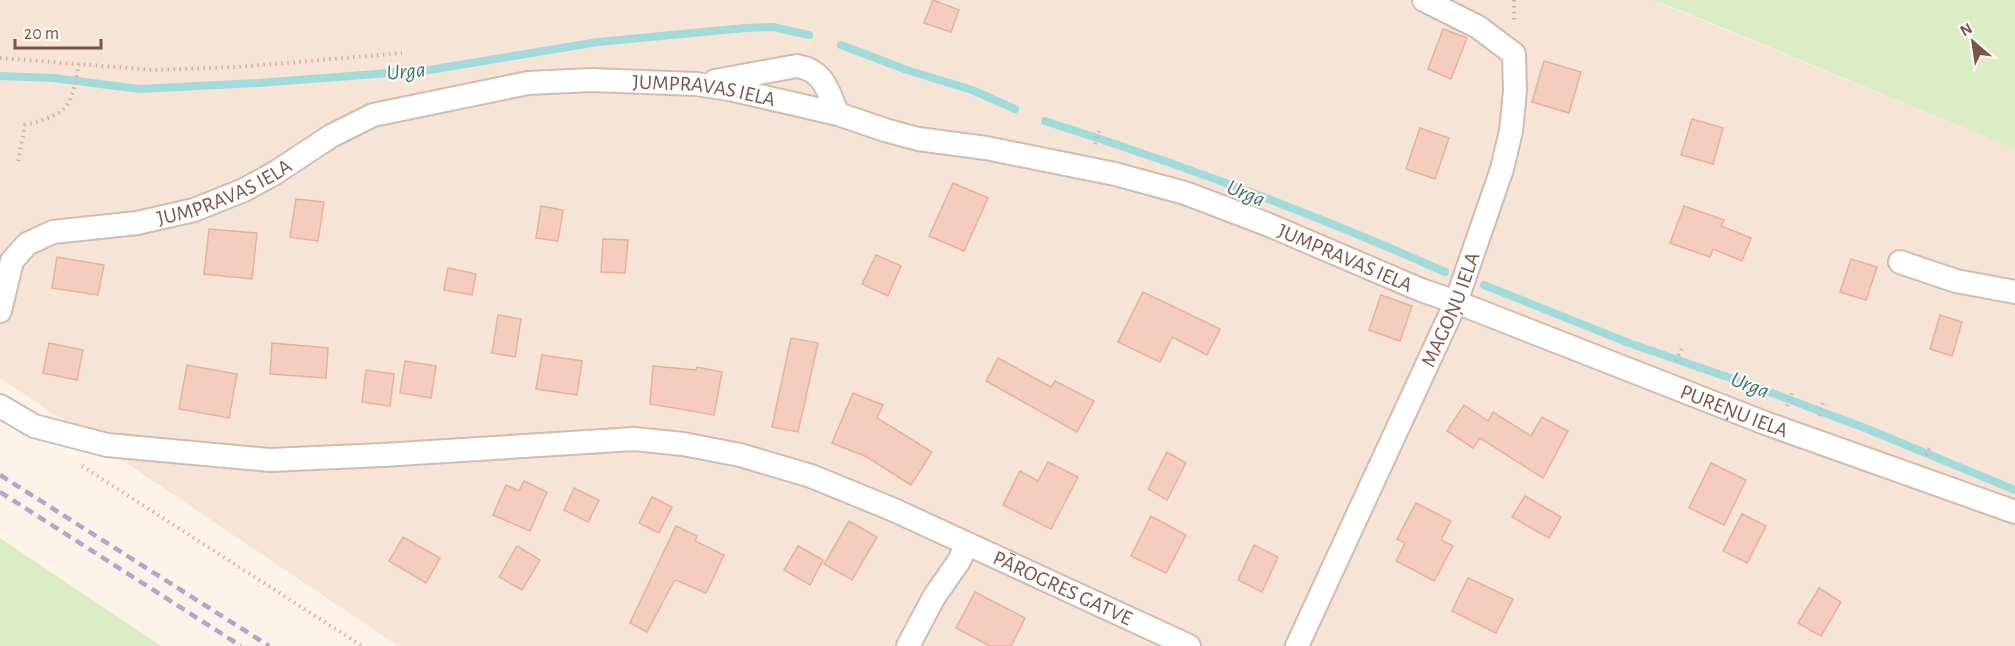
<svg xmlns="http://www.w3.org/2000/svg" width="2015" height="646" font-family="'Alegreya Sans',sans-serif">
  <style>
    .residential { fill: #f6e4d7 }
    .green { fill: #dbedc5 }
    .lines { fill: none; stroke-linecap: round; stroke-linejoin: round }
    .stream { stroke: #a1dbdc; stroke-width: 8 }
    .building { fill: #f5cdbf; stroke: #e9b09e; stroke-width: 1.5 }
    .street-casing { stroke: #d4bbb0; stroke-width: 26 }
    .path { stroke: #dbafa1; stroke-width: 4; stroke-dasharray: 1.5 4.5; stroke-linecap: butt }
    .street { stroke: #fff; stroke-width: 22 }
    .rail { stroke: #b4a5ca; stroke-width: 4.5; stroke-dasharray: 9 6; stroke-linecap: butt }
    .labels { text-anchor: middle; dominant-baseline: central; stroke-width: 4.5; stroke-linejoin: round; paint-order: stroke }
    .street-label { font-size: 21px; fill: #7b554a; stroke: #fff8f1 }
    .water-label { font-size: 22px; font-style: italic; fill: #397879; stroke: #fff8f1 }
  </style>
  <rect width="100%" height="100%" fill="#fef3e9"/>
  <polygon class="residential" points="0,0 1653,0 2015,149 2015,646 398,646 0,378"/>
  <g class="green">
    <polygon points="1653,0 2015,0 2015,149 1682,11"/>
    <polygon points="0,538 161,646 0,646"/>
  </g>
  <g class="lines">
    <g class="stream">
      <polyline points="841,45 907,70 972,90 1015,109"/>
      <polyline points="0,76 53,78 140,89 258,83 429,70 598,42 745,28 773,27 809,35"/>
      <path d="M1045,121C1180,164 1315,214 1445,272"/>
      <polyline points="1484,285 1629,343 1756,387 1870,430 2015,490"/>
    </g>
  </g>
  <g class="building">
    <polygon points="933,0 959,10 951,32 924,23"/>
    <polygon points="1443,29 1467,38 1451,79 1428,69"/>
    <polygon points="1544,61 1581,72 1569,113 1532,102"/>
    <polygon points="1692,119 1723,128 1713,164 1681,155"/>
    <polygon points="1420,128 1449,138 1435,179 1406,169"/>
    <polygon points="953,183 988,198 964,251 929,236"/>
    <polygon points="296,199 324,202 318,241 290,237"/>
    <polygon points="541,206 563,210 558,241 536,238"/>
    <polygon points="1684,206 1724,220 1721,226 1751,238 1742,261 1713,249 1710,257 1670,243"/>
    <polygon points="209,229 257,233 252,279 204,274"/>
    <polygon points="603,239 628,240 625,273 601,272"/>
    <polygon points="876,255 901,266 888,296 862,284"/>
    <polygon points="57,257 104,265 98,295 52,288"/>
    <polygon points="1851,259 1877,267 1866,300 1840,292"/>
    <polygon points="448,268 476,274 472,295 444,290"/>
    <polygon points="1143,292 1220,329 1207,355 1172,337 1160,362 1118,342"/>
    <polygon points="1381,295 1412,306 1400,341 1369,330"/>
    <polygon points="498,315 521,319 515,357 492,353"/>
    <polygon points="1940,315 1962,322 1952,356 1930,349"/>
    <polygon points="791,338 818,343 798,432 772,427"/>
    <polygon points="49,343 83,350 77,380 43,373"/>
    <polygon points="272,343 328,348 326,378 270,374"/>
    <polygon points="542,355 582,361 577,395 536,389"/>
    <polygon points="998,358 1051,387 1055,381 1094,401 1077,432 986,381"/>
    <polygon points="405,361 436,366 431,398 400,393"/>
    <polygon points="187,365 237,374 229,418 179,409"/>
    <polygon points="653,366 696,370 697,367 722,372 714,415 650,404"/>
    <polygon points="366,370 394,374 390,406 362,402"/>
    <polygon points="853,393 883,405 877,418 932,452 911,485 867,457 832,443"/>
    <polygon points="1464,405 1488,421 1493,412 1531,436 1542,417 1568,431 1543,478 1480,438 1473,448 1447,431"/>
    <polygon points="1167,452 1186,463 1167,500 1148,489"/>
    <polygon points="1048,462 1078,477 1051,529 1003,505 1020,471 1038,481"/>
    <polygon points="1711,463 1746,480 1724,525 1689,508"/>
    <polygon points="524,481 547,492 530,531 493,515 506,485 519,491"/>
    <polygon points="574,488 599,500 588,522 564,510"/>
    <polygon points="1525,496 1561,517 1549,538 1512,517"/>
    <polygon points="652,497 672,507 659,533 639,523"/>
    <polygon points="1416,503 1451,521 1441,540 1453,546 1434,581 1396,561 1405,543 1397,539"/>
    <polygon points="1742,514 1766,526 1747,563 1723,551"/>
    <polygon points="1151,516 1186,535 1166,573 1131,556"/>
    <polygon points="849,521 877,537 852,580 824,564"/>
    <polygon points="676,526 697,536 695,541 724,555 706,593 676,580 674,581 647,632 630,623"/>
    <polygon points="403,537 440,558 426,583 389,561"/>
    <polygon points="1254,545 1278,557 1262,592 1238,580"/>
    <polygon points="517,546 540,560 522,590 499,577"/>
    <polygon points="798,546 823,560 810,585 784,570"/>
    <polygon points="1468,578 1513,599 1496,633 1452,611"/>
    <polygon points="1819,588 1841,602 1821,636 1798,623"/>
    <polygon points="975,592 1025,618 1011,646 990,646 956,628"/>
  </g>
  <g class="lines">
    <defs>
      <g id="street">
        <path d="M715,81L797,66C825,71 827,90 838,114"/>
        <polyline points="1900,262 1956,281 2015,292"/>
        <path id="s1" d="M0,311L12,261L27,244L53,232L137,223L194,210L244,190L275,173L331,136L373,115L528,83L592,80L696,84L729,89L838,114L885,130L918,139L986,148L1115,174L1185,193L1269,225L1421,290L1456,302L1765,423L2015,512"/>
        <path id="s2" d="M0,406L34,426L107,445L270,460L383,455L634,439L683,444L740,455L811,476L894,510L1189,646"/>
        <polyline points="908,646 934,597 959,561 967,544"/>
        <path id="s3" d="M1297,646L1456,302L1502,169L1511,131L1515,91L1514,54L1478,27L1424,0"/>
      </g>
    </defs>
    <use href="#street" class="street-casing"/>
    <g class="path">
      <polyline points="1514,0 1514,23"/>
      <polyline points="0,58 154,70 238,67 402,53"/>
      <polyline points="1095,144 1101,127"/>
      <path d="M18,161L25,125C71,113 70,108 79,64"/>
      <polyline points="1676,361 1682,348"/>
      <polyline points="1787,406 1792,393"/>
      <polyline points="1819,416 1823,403"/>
      <polyline points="1926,455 1931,445"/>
      <polyline points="82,466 362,646"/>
    </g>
    <use href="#street" class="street"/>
    <g class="rail">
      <polyline points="0,475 269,646"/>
      <polyline points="0,492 241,646"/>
    </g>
  </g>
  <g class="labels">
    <g class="street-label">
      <text stroke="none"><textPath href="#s1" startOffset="784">JUMPRAVAS IELA</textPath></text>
      <text stroke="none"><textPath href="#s1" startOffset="280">JUMPRAVAS IELA</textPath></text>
      <text stroke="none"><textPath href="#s1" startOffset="1450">JUMPRAVAS IELA</textPath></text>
      <text stroke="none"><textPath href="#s3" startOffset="370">MAGOŅU IELA</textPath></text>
      <text stroke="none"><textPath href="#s1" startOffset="1868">PUREŅU IELA</textPath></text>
      <text stroke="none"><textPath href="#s2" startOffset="1100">PĀROGRES GATVE</textPath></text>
    </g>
    <g class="water-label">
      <text transform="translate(406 71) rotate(-5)">Urga</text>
      <text transform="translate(1246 193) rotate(22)">Urga</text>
      <text transform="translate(1750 385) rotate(21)">Urga</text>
    </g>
  </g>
  <g transform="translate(1973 42) rotate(331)" stroke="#fff8f1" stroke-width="4.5" paint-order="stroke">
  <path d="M0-4.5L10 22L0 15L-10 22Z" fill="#7b554a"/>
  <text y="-9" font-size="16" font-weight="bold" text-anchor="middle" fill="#7b554a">N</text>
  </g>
  <path d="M15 39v9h86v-9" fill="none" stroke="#7b554a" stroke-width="3"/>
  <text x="24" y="39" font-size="18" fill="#7b554a" stroke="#fff8f1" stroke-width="4.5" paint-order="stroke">20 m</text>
</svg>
